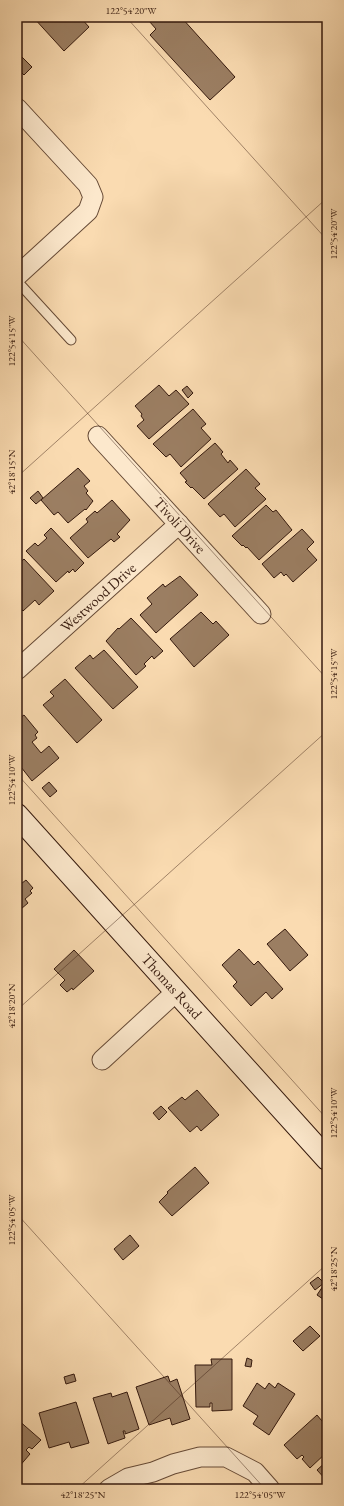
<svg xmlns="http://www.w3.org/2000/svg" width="344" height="1506" font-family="'EB Garamond',serif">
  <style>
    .building { fill: #9b7e62; stroke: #35190d }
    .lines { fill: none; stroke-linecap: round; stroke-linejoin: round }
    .lane-casing { stroke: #664a36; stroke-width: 11 }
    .street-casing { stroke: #664a36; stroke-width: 21 }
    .secondary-casing { stroke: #35190d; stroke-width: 24 }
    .lane { stroke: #fce8cc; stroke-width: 9 }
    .street { stroke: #fce8cc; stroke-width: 19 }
    .secondary { stroke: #fce8cc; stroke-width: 22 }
    .ticks { fill: none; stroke: #35190d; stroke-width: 1; stroke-opacity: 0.45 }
    .labels { text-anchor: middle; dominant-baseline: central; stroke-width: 3.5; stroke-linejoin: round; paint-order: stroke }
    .street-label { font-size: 15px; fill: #35190d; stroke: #fce8cc }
    .neatline { fill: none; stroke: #35190d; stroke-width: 1.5 }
    .ticks-label { font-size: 10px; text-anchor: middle; fill: #35190d }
  </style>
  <rect width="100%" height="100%" fill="#fadbb1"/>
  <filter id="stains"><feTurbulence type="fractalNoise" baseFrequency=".005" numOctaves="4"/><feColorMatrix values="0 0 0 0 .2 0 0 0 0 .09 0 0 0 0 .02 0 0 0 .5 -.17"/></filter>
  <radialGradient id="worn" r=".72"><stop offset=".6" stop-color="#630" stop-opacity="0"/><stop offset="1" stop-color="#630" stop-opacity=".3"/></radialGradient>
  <g class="building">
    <polygon points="33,17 80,17 89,27 64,51"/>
    <polygon points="154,17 181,17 235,77 210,100 150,35 156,29 149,21"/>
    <polygon points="17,52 32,67 24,75 17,68"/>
    <polygon points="159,385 169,396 176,390 189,404 149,439 137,426 144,420 141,416 142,414 135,406"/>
    <polygon points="187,386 193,393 188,398 182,390"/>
    <polygon points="193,409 206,424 201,428 211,439 181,467 170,454 166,457 153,444"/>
    <polygon points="215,443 223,452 221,454 228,463 230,460 238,469 204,499 192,487 191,488 185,482 187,481 180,473"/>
    <polygon points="78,468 90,481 84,486 88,491 86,493 93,501 86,510 85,509 68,523 58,512 54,515 41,500"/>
    <polygon points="246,469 260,484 255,488 266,499 235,527 224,514 220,517 208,504"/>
    <polygon points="38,491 43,498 36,504 30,498"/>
    <polygon points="112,500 130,520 117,534 120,537 114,542 111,539 88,558 70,538 88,522 86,519 95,511 97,513"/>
    <polygon points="266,505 273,512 276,510 292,530 259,560 247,547 246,548 243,545 242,546 232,536"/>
    <polygon points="51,528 84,563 75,572 73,569 69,573 68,571 56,582 26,551 35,543 38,546 47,538 44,535"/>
    <polygon points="302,529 314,542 307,549 317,560 293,582 286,574 284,576 281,572 274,578 262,564"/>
    <polygon points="24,559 54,591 39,605 35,600 23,611 17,604 17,565"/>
    <polygon points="180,576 198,595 156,633 140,615 152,604 147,598 163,584 165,587"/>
    <polygon points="201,612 213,624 216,621 229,635 194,667 170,639"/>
    <polygon points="131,618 163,651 154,659 152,656 144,664 146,666 136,675 106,641 118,628 119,629"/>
    <polygon points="104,650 138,687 113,709 75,668 90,655 93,659"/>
    <polygon points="65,679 102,720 77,743 43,705 54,696 50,692"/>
    <polygon points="24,715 38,732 35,735 37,738 32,742 41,753 49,746 59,758 32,781 17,762 17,720"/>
    <polygon points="49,782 57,791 50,797 42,788"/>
    <polygon points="26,880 33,888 30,891 32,893 25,899 28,903 21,909 17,904 17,887"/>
    <polygon points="285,929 308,955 290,971 267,944"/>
    <polygon points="239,949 254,965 258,961 283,989 272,999 266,992 251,1006 233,986 237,982 222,965"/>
    <polygon points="74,950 94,971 73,990 72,988 67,992 60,985 65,980 54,969"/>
    <polygon points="197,1090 219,1115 201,1131 197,1126 190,1132 168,1108 182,1097 185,1100"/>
    <polygon points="161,1106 167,1112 159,1120 153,1113"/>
    <polygon points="195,1167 209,1183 172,1216 159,1202 168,1193 167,1192"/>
    <polygon points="130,1235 139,1246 123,1260 114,1249"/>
    <polygon points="318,1277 324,1283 315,1290 310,1283"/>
    <polygon points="323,1286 327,1289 327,1292 323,1299 317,1295"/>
    <polygon points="310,1326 320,1336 303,1351 293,1341"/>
    <polygon points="247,1358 252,1360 251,1367 245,1366"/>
    <polygon points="211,1359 232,1359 232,1410 212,1411 212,1403 210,1403 210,1407 196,1407 195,1365 212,1365"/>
    <polygon points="74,1374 76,1381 66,1384 64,1377"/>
    <polygon points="168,1376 170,1382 177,1379 190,1419 172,1425 170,1418 149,1425 136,1387"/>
    <polygon points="257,1383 265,1389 269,1383 275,1388 278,1383 295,1394 269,1435 253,1424 258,1416 243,1406"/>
    <polygon points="127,1392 139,1429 125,1434 125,1431 123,1431 125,1438 108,1444 93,1398 111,1393 112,1397"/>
    <polygon points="76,1402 89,1443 71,1448 69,1442 49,1448 39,1413"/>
    <polygon points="317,1415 327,1427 327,1452 310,1468 302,1459 304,1457 302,1455 297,1459 284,1445"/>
    <polygon points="17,1419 41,1440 32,1449 29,1447 26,1450 30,1454 18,1468"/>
    <polygon points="327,1461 327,1481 317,1470"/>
  </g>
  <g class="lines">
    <defs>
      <polyline id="lane" points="17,281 71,340"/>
      <g id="street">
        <polyline points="17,108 88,185 93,197 88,211 17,276"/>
        <polyline points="98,436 261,614"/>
        <polyline points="17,670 179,524"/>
        <polyline points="102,1060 177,991"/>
        <polyline points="109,1489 128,1478 153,1472 173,1464 200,1457 226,1457 255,1472 270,1489"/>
      </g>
      <polyline id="secondary" points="17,815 327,1159"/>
    </defs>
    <use href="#lane" class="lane-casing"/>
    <use href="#street" class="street-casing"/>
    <use href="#secondary" class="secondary-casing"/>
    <use href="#lane" class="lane"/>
    <use href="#street" class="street"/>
    <use href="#secondary" class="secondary"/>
  </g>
  <path class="ticks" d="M126,17L327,240M17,335L327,679M17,477L327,198M17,774L327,1119M17,1010L327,731M17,1214L265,1489M77,1489L327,1264"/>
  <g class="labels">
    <g class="street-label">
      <text transform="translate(180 525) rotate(48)">Tivoli Drive</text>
      <text transform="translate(98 597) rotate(-42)">Westwood Drive</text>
      <text transform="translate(172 986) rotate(48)">Thomas Road</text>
    </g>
  </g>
  <rect width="344" height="1506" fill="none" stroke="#fadbb1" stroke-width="44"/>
  <rect x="22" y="22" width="300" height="1462" class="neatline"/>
  <g class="ticks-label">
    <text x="131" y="14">122°54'20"W</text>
    <text transform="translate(333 234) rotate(-90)" y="4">122°54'20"W</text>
    <text transform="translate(11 341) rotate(-90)" y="4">122°54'15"W</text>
    <text transform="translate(11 472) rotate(-90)" y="4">42°18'15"N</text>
    <text transform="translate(333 674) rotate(-90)" y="4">122°54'15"W</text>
    <text transform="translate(11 780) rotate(-90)" y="4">122°54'10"W</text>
    <text transform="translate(11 1006) rotate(-90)" y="4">42°18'20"N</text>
    <text transform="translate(333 1113) rotate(-90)" y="4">122°54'10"W</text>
    <text transform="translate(11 1220) rotate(-90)" y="4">122°54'05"W</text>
    <text transform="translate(333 1269) rotate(-90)" y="4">42°18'25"N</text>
    <text x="83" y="1498">42°18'25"N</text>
    <text x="260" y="1498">122°54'05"W</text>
  </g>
  <rect width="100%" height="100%" filter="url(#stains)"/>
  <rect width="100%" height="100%" fill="url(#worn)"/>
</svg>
